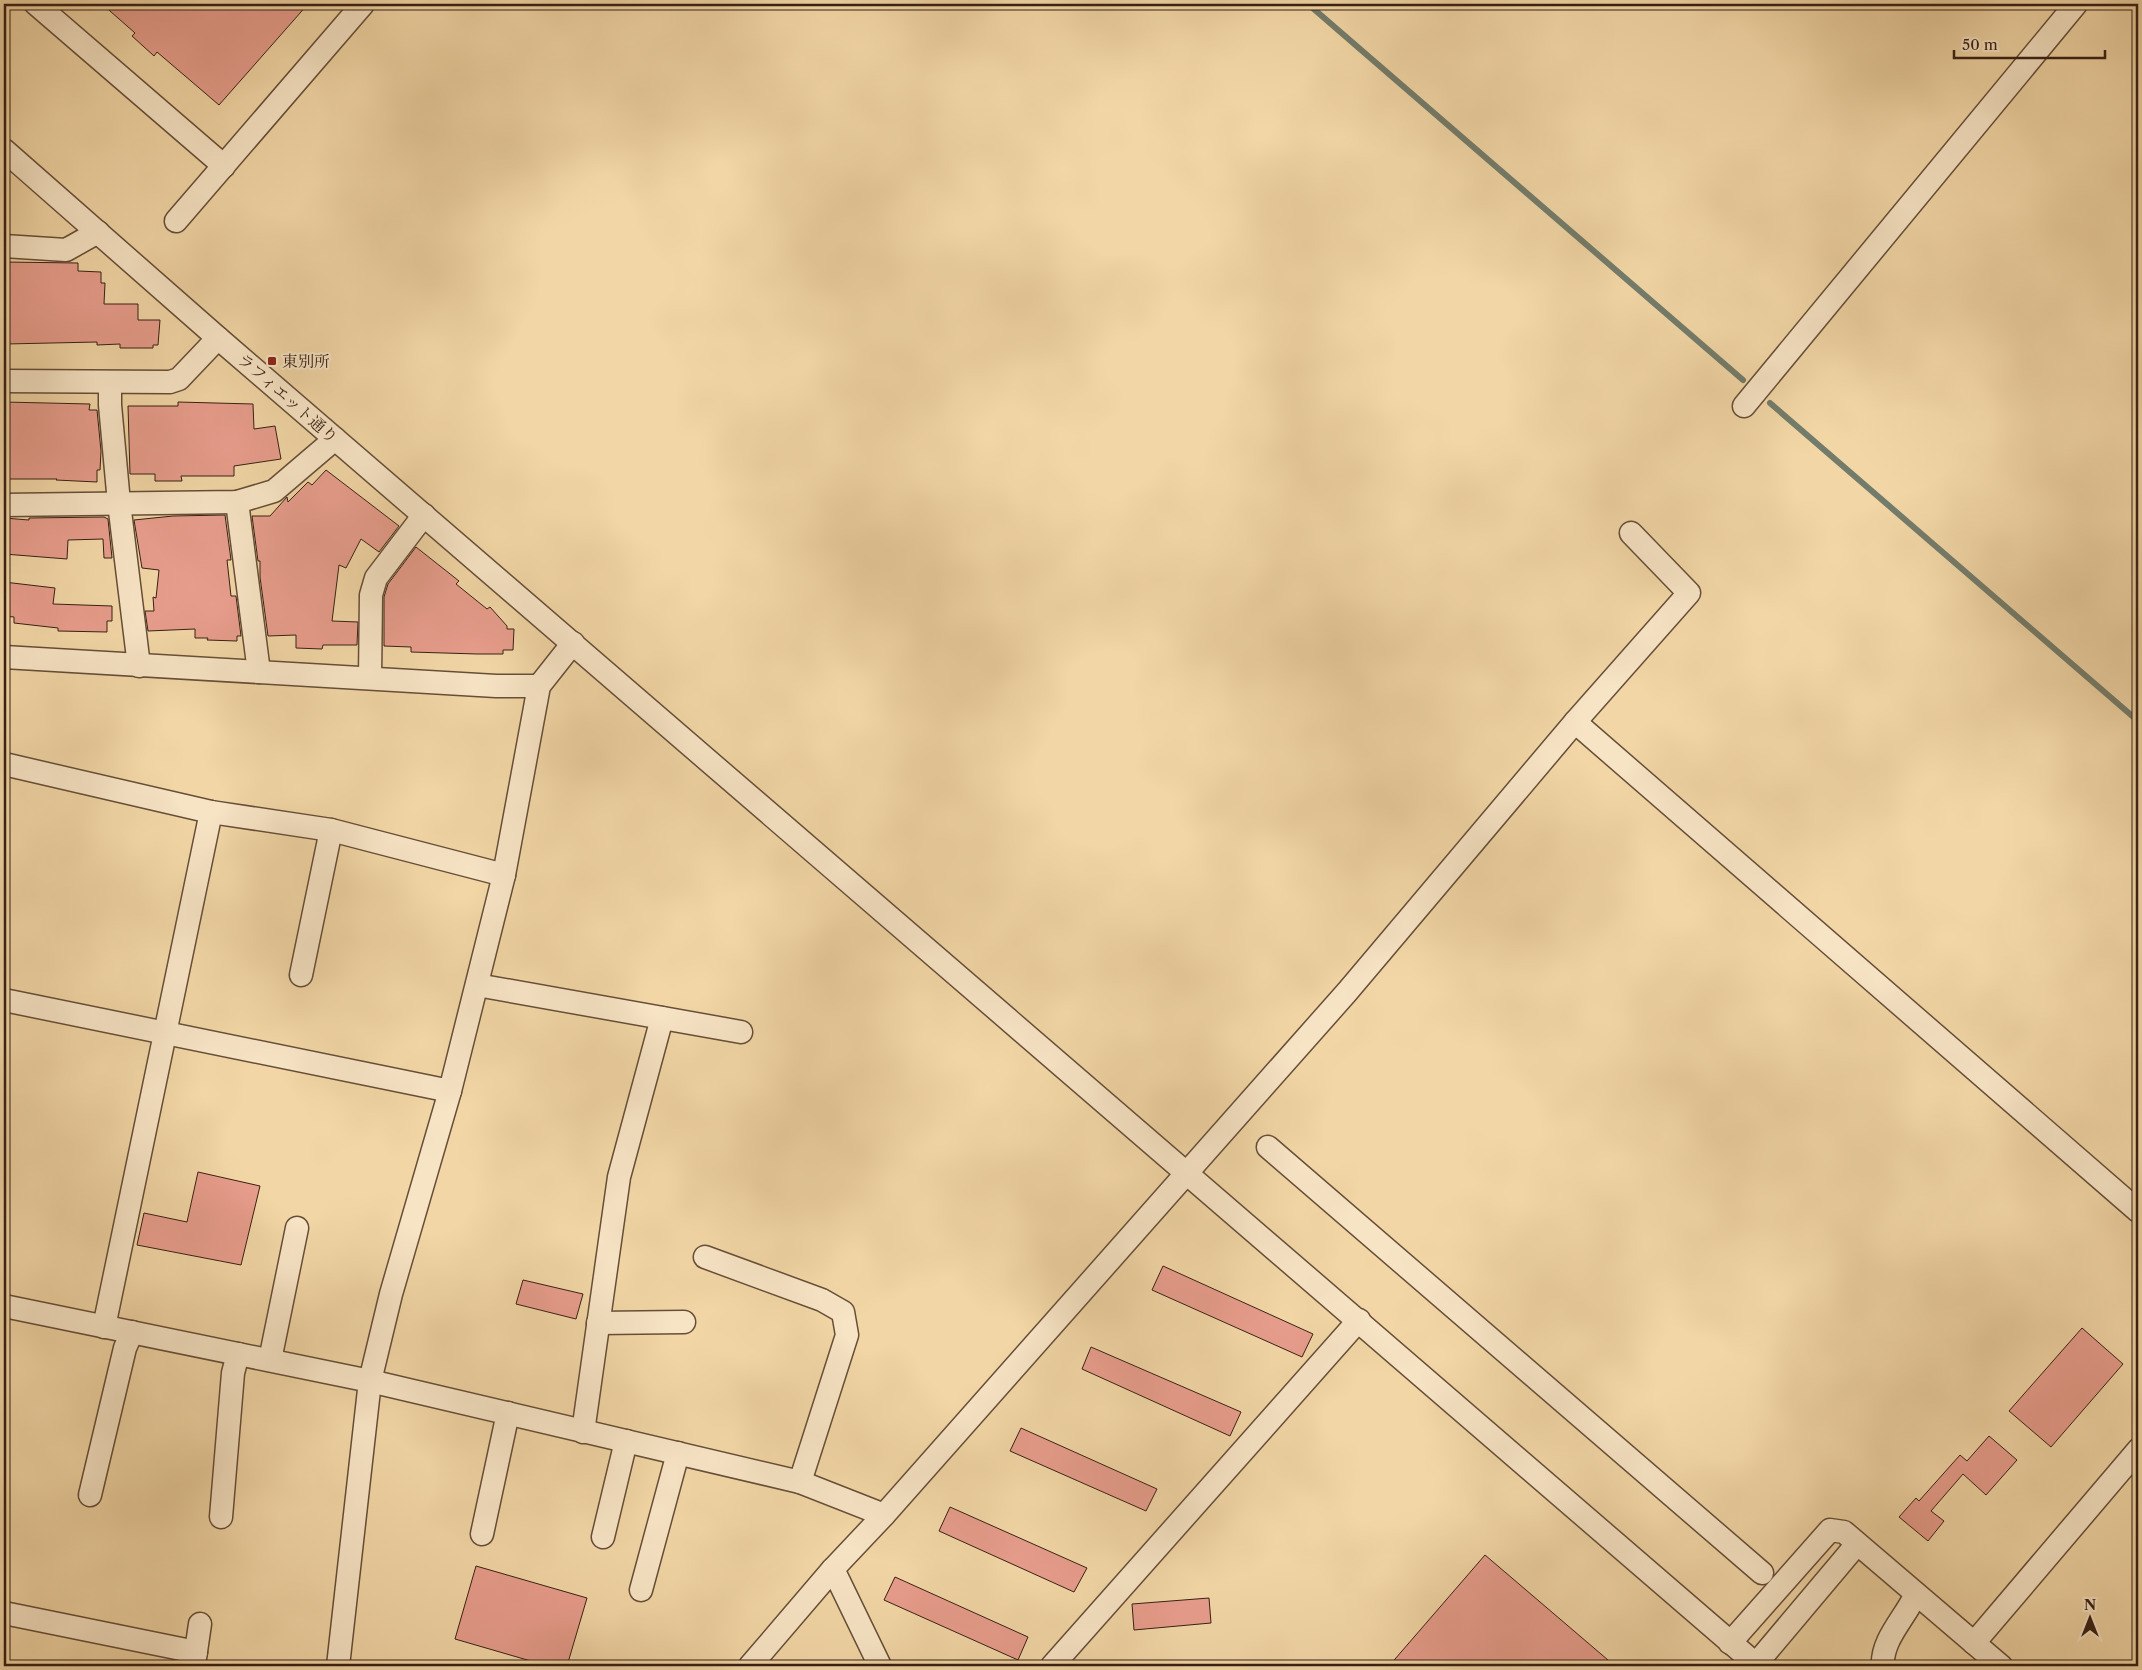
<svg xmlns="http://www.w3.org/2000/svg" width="2142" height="1670" font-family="'Libre Caslon Text','Noto Serif JP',serif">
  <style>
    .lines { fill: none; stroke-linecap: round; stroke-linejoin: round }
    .stream { stroke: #737c6b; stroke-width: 6 }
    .building { fill: #e79d8c; stroke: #372014 }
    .minor-casing { stroke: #664e38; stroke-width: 25 }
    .minor { stroke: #f7e4c5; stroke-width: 22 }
    .poi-dot { fill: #8f2418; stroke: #f7e4c5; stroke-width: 2 }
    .labels { text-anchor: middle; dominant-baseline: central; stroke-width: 4; stroke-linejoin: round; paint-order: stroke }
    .poi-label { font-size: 16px; fill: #372014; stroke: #f7e4c5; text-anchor: start }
    .street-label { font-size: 16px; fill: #372014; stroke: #f7e4c5 }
  </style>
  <rect width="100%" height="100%" fill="#f2d6a6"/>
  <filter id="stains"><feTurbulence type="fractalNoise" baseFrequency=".004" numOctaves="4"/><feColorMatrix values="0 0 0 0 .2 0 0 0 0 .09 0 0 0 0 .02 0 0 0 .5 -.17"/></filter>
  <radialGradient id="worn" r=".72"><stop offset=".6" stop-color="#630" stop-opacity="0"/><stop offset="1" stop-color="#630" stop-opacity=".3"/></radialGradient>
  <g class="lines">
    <g class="stream">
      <polyline points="1308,4 1743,380"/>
      <polyline points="1770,403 2138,721"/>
    </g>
  </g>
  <g class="building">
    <polygon points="102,4 308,4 219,105 157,52 154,56 132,36 135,33"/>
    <polygon points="4,262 78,263 78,271 101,272 101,283 105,283 104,304 138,304 138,320 160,320 158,345 153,345 153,348 120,348 120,344 97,345 97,342 6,344 6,336 4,336"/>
    <polygon points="4,402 90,404 89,410 97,410 101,451 100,470 97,470 97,482 56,480 57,479 4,479"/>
    <polygon points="178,402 253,404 254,429 275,426 281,459 234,466 234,476 181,476 182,481 155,481 155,474 130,474 128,406 178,406"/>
    <polygon points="326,470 399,526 379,552 361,539 346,568 339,565 332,621 358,622 357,645 323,645 322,649 296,648 296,635 268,636 260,577 260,561 258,561 252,516 270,516 287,497 288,502 308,482 312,485"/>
    <polygon points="225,515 231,560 227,560 231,596 236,596 241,636 237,636 237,641 207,640 208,638 195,638 195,629 148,631 145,611 154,611 153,597 156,598 159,570 142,568 134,520 173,516"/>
    <polygon points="104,517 108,519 112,558 104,558 103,539 68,540 67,559 4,554 4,518 29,520 29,518"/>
    <polygon points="416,547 459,581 456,584 487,609 490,607 507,626 507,629 514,629 513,650 503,650 503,654 477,654 411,652 411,647 384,646 384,597 388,584"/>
    <polygon points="4,582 55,588 53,604 112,606 112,621 107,621 107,632 58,631 58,628 14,623 14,617 4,616"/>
    <polygon points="198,1172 260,1186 241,1265 137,1245 144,1213 187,1222"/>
    <polygon points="1163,1266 1313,1334 1302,1357 1152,1290"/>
    <polygon points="523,1280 583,1294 576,1319 516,1304"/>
    <polygon points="2082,1328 2123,1364 2051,1447 2009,1411"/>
    <polygon points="1091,1347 1241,1412 1230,1436 1082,1369"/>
    <polygon points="1021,1428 1157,1489 1146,1511 1010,1451"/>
    <polygon points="1989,1436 2017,1460 1986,1495 1963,1474 1931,1511 1944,1521 1928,1541 1899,1517 1916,1498 1919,1501 1960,1455 1967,1461"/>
    <polygon points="950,1507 1087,1568 1074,1592 939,1531"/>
    <polygon points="1485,1555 1615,1666 1389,1666"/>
    <polygon points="476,1566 587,1598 567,1666 548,1666 455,1639"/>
    <polygon points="895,1577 1028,1637 1018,1660 884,1600"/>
    <polygon points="1209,1598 1211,1623 1134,1630 1132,1604"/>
  </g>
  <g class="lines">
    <defs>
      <g id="minor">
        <polyline points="36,4 224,166"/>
        <polyline points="4,150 218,338 1758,1666"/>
        <polyline points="176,221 363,4"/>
        <polyline points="4,246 66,250 98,232"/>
        <polyline points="4,381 170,382 179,379 218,338"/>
        <polyline points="110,383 110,405 119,503 139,666"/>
        <polyline points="1744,406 2076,4"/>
        <polyline points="237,502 259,672"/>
        <polyline points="4,505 237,502 274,491 335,439"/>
        <polyline points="4,657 496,686 539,686"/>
        <polyline points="370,678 371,595 376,578 424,515"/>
        <polyline points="1575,722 2138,1211"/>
        <polyline points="4,764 211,812 331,830 504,875"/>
        <polyline points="301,975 331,830"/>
        <polyline points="477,985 741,1032"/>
        <polyline points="4,1000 450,1091"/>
        <polyline points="1268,1147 1762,1573"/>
        <polyline points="705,1257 822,1300 843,1312 847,1335 800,1482"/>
        <polyline points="4,1306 370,1381 800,1482 884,1515"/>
        <polyline points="598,1323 684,1322"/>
        <polyline points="104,1327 211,812"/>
        <polyline points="270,1360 297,1228"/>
        <polyline points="583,1432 619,1177 662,1018"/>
        <polyline points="90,1495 125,1348 132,1332"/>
        <polyline points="221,1517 233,1373 238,1354"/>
        <polyline points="482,1534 508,1413"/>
        <polyline points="603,1537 626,1441"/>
        <polyline points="833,1569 880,1666"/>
        <polyline points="641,1590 678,1453"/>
        <polyline points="4,1613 196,1652"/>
        <polyline points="1730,1643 1830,1530 1844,1532 2001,1666"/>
        <polyline points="1974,1643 2138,1450"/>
        <polyline points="1756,1664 1857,1544"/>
        <polyline points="194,1665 200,1624"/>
        <polyline points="338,1666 370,1381 391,1294 450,1091 504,875 539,686 573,643"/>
        <polyline points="750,1666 833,1569 884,1515 1347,992 1575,722 1689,593 1631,533"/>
        <polyline points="1052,1666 1359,1320"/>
        <path d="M1883,1666C1881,1640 1905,1618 1916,1594"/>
      </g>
    </defs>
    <use href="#minor" class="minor-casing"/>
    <use href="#minor" class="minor"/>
  </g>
  <rect class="poi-dot" x="267" y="356" width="10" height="10" rx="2.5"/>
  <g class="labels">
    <g class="poi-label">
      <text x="282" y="361">東別所</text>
    </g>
    <g class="street-label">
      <text transform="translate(288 398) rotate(41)">ラフィエット通り</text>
    </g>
  </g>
  <rect width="2142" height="1670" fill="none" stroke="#f2d6a6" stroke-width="20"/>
  <rect x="5" y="5" width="2132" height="1660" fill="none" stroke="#372014" stroke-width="2.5"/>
  <rect x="10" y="10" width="2122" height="1650" fill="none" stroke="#372014"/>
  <g transform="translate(2090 1618)" stroke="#f7e4c5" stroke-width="4" paint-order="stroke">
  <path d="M0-4L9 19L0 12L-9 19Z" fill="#372014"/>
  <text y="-8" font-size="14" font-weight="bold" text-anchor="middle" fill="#372014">N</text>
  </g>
  <path d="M1954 50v8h151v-8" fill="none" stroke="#372014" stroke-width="2.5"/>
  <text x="1962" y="50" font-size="15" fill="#372014" stroke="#f7e4c5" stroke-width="4" paint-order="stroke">50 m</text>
  <rect width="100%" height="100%" filter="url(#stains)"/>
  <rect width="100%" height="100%" fill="url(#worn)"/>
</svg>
